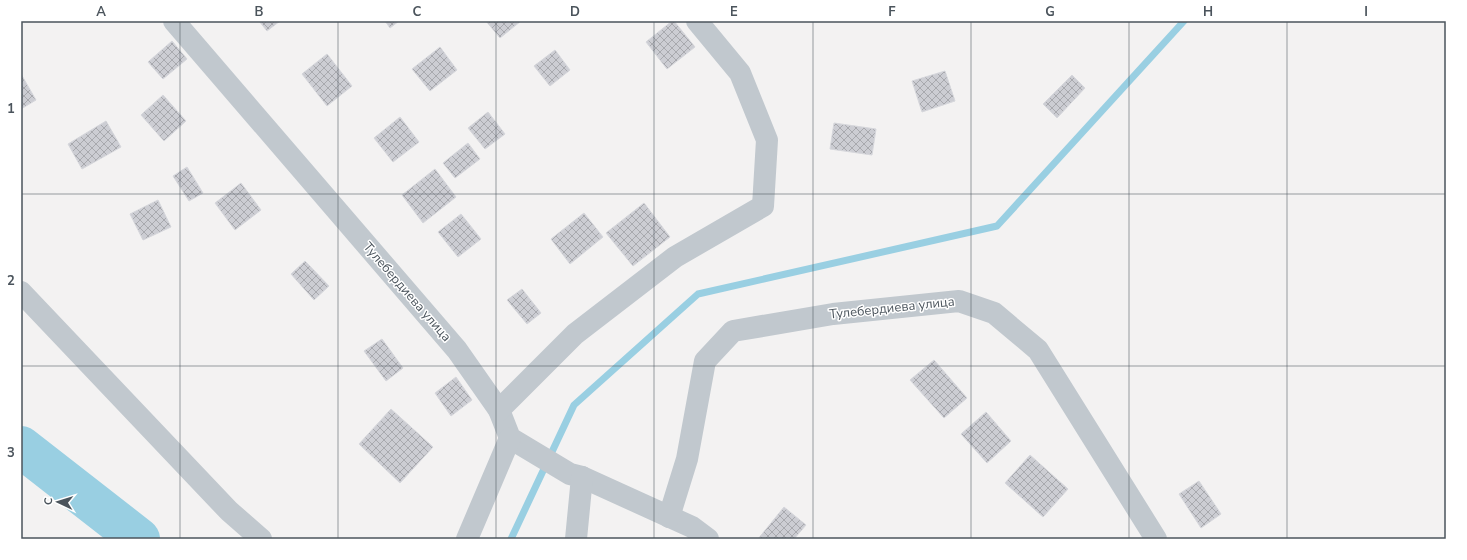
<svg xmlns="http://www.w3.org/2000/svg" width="1467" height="560" font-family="'Nunito Sans',sans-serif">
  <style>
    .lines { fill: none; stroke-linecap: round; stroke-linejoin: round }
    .stream { stroke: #99cfe2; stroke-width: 7 }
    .river { stroke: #99cfe2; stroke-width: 42 }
    .building { fill: url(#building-cross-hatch); stroke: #d6d7dc }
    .minor { stroke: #c1c8ce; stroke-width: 22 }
    .grid { fill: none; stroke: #4b545c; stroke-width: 1; stroke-opacity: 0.55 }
    .labels { text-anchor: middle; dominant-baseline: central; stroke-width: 3; stroke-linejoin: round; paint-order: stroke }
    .street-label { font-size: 13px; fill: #4b545c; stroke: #fff }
    .neatline { fill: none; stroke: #4b545c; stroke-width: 1.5 }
    .grid-label { font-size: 13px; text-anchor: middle; font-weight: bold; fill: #4b545c }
  </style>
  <defs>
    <pattern id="building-cross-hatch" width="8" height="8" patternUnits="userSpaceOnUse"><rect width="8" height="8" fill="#cccdd3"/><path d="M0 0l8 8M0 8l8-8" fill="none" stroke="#a8a9ae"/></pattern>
  </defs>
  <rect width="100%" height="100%" fill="#f3f2f2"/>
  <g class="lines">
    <polyline class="stream" points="511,539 574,405 698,294 997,226 1184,21"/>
    <polyline class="river" points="21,447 139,539"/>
  </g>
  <g class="building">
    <polygon points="259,21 280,21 267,31"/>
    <polygon points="385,21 399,21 390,28"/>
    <polygon points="486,21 521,21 500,38"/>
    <polygon points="672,21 674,21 695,47 667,69 646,42"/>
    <polygon points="172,41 187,59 163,79 148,62"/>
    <polygon points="440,47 457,70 430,91 412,69"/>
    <polygon points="555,50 570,70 550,86 534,66"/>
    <polygon points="327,54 352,86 327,106 302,74"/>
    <polygon points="945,71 955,101 922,112 912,81"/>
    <polygon points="21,74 36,100 21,109"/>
    <polygon points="1072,75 1085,88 1057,118 1043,104"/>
    <polygon points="163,95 186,121 164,141 141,115"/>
    <polygon points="488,112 505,134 485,149 468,128"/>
    <polygon points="400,117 419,142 393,162 374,138"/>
    <polygon points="106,121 121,147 82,169 68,144"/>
    <polygon points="834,123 876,129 872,155 830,149"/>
    <polygon points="468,143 480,159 455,178 443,163"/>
    <polygon points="187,167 203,193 189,201 173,176"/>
    <polygon points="435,169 456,197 423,223 402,195"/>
    <polygon points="241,183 261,210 235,230 215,203"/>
    <polygon points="158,200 171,227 143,240 130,214"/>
    <polygon points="644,203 670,237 633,266 606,233"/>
    <polygon points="584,213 603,237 570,264 551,239"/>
    <polygon points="461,214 481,239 458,257 438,232"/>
    <polygon points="305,261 329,286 314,300 291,274"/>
    <polygon points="522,289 541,313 527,324 507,300"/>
    <polygon points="382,339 403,368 386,381 364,351"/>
    <polygon points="934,360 967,398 944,418 910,380"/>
    <polygon points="456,377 472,400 451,416 435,393"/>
    <polygon points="391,409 433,447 400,483 359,444"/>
    <polygon points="986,412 1011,441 987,463 961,434"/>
    <polygon points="1030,455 1068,489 1043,517 1005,483"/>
    <polygon points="1199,481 1221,514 1201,528 1179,494"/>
    <polygon points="784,507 806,525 794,539 758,539"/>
  </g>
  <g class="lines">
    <g class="minor">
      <polyline points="174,21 457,350 499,410 510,438 570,474 582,477 692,527 708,539"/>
      <polyline points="21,292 229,511 261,539"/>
      <polyline points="499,410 575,334 675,257 763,206 767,140 740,73 697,21"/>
      <polyline points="669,517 687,459 705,361 733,331 833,314 959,301 994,313 1038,350 1156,539"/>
      <polyline points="467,539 510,438"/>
      <polyline points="576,539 582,477"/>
    </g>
  </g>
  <path class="grid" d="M180,21V539M338,21V539M496,21V539M654,21V539M813,21V539M971,21V539M1129,21V539M1287,21V539M21,194H1446M21,366H1446"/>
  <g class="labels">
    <g class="street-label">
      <text transform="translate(407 292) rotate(49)">Тулебердиева улица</text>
      <text transform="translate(892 308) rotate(-6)">Тулебердиева улица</text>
    </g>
  </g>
  <rect width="1467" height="560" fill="none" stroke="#ffffff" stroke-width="44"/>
  <g transform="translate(58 502) rotate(274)" stroke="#ffffff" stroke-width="3" paint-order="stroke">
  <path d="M0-3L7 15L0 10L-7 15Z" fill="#4b545c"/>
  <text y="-6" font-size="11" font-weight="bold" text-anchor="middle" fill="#4b545c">С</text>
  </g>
  <rect x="22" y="22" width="1423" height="516" class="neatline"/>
  <g class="grid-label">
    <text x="101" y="16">A</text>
    <text x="259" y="16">B</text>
    <text x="417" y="16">C</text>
    <text x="575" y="16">D</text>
    <text x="734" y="16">E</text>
    <text x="892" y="16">F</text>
    <text x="1050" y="16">G</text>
    <text x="1208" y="16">H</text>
    <text x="1366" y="16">I</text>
    <text x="11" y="113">1</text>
    <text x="11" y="285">2</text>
    <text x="11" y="457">3</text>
  </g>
</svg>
